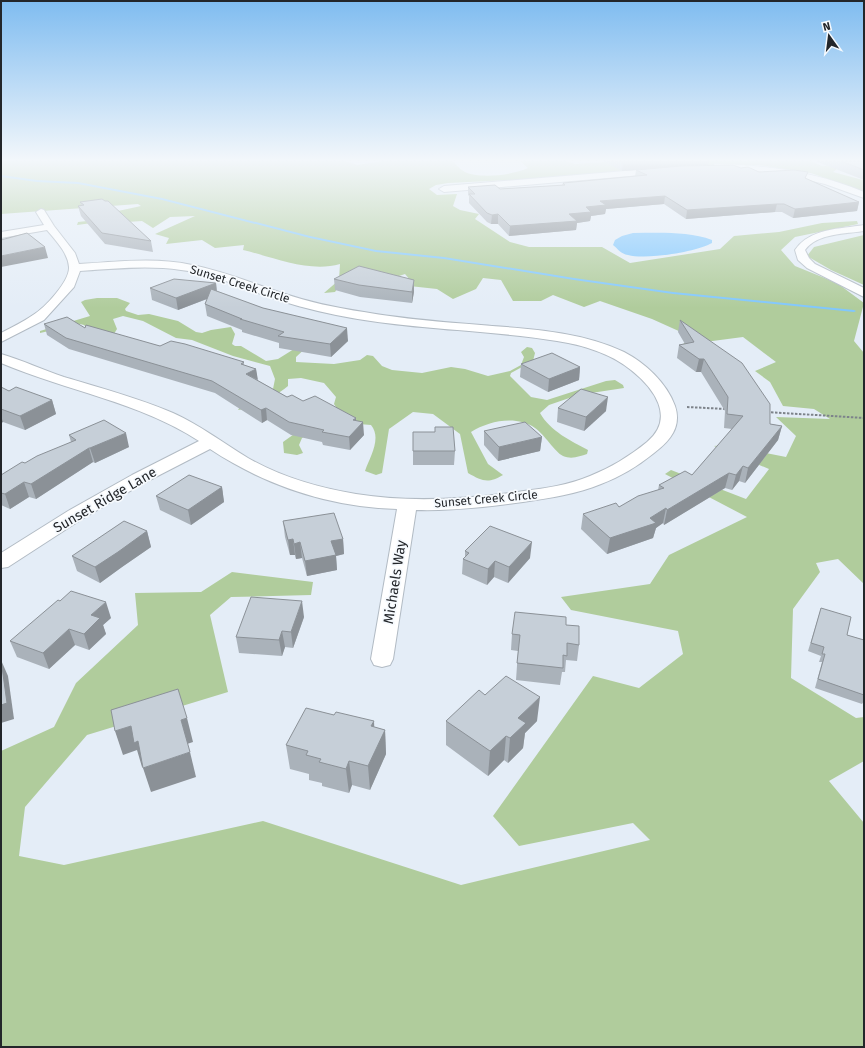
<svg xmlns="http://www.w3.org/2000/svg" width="865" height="1048" font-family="'Fira Sans',sans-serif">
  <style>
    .green { fill: #b0cc9c }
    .water { fill: #81c7fd }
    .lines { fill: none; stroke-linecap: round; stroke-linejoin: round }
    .stream { fill: #81c7fd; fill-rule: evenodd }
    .street-casing { stroke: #b2bbc4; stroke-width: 2 }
    .path { stroke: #7d838a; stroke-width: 2; stroke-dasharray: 2.5 1.5; stroke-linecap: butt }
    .street { fill: #fff; fill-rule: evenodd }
    .wall { fill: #aab2ba }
    .shaded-wall { fill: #8b9197 }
    .building { fill: #c6cfd8; stroke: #8b9197 }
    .labels { text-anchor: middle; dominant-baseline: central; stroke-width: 3.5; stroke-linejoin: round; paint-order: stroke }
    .far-street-label { font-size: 12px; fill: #23262a; stroke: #f6fafe }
    .street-label { font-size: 14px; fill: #23262a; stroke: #f6fafe }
  </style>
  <rect width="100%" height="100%" fill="#e4edf7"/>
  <g class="green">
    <path d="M1,161H345L357,165L383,161H453C456,165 461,170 465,172C480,179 513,175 528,168L520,161H566L575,164L620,161H810L822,166L843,164L833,172L863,180L864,192L811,173L759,165H703L534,179L448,183L436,185L429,189L437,195L457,194L453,206L460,210L479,214L475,219L510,242L529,247H602L630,263L720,249L734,236L779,232L822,223L857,221L858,224L795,237L781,250L795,266L837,283L864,303L854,341L864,353V584L838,559L816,563L820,572L793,609L791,678L856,718L864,717V761L829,781L864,823V1047H1V751L54,727L76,683L138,625L135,593L201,592L232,572L313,582L311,595L231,597L210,615L228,692L87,735L25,807L19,856L64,865L263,821L461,885L650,840L633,823L519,846L493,816L593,676L639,688L683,654L678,631L571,610L561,597L650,584L669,555L747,517L665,474L671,470L746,499L769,469L714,446L724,445L786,457L796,436L776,417L830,419L814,409L783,406L770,382L755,371L776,362L743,337L682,345L692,337L652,319L600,301L584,307L553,295L541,301H513L501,280L483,278L476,289L453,299L437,289L391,284L411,281L405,274L390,279L343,280L335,292L324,293L339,280L340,264C309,273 273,257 243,250L244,245L215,248L202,240L166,244L169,238L155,234L195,216L170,217L153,228L142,221L127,222L115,220L77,225L78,222L114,218L118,211L141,206L138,204L1,214Z"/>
    <polygon points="864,235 864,285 831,270 807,256 814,247"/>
    <path d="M97,298H117L130,303L125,309L126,311L138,315L149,314L178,321L196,332L202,333L211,330L231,327L235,334L232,344L235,346H241L266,361L278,359L294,349L310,344L296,357V362L334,364L360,360L367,355L373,356L382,366L392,370L422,373L451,367L465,369L488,376L510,371L521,365L524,357L521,352L527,347L532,348L535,353L533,361L511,373L510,376L531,397L547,400L606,381L615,380L623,385L624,388L578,395L549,405L540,413C550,431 571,441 588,450L587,454C580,456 572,460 563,456C555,452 544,434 535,428C516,415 489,421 471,432L488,464L503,475C488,484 482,481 468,473L460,434L433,414L413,412L389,429L382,473L376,475L365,471C370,457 382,438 371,425L359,424L339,414L302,438L299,445L303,453L297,455L284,453L283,442L297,432L338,410L334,404L336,397L324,383L301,378L288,379V386C274,397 256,408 238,410L242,404L273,389L275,379L270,366L233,356L192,340L176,338L143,321L123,316L113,319L117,329L112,337L92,333L84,325L80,324L40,333V331L90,316L81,302L85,300Z"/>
  </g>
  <path class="water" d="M633,233C658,233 688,231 712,240V243C696,252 646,260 628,255C621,254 618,249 613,245L615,240L622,236Z"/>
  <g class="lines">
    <polygon class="stream" points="1,175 37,180 78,182 162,198 310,236 376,250 444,257 574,278 673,292 854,310 856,311 854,312 673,294 574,280 444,259 376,252 310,238 162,200 78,184 37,182 1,177"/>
    <defs>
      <g id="street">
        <path d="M715,164C767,165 816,172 864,192V198L825,184L791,176L754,171L712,169L711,167Z"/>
        <polygon points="661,168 665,171 664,173 444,192 439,189 444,186"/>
        <path d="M41,209L44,210L54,226L75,253L79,264C117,262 155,257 192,265C223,271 252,283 282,293C309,302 336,308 364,312C403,319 442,322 481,325C528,329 581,331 624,352C645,363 667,383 675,406C682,427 670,441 654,453C638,466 620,477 601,484C577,494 550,498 523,502C488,507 452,511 416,510L393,659L390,665L382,667L374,665L371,659L397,509C330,507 266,486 210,449L144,483L82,519L8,567L1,568V553L68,511L132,475L199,441C139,402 67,391 1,363V354C22,360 43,370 64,377C101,388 138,398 173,413C200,425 223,443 248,458C281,477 319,488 356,494C412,503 469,499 524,491C546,488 569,485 590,476C610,468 630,456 647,442C676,418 654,388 631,370C610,353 583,345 557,341C483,329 409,330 336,315C312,310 288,304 264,295C237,286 210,273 181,270C147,265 113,269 80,271L74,287L44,320L1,342V333C12,327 23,322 33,315C45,308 70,281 69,267C68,253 56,241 47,230L1,238V232L44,225L36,212Z"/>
        <path d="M864,225V231C846,234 817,233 805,250L809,258L815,264L864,288V297L807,268L798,260L795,250C810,228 840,229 864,225Z"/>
      </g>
    </defs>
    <use href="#street" class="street-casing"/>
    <g class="path">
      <polyline points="687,407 726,409"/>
      <polyline points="767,412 864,418"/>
    </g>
    <use href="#street" class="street"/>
  </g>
  <g class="wall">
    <polygon points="603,161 709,161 708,165 689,166 741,168 759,172 806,179 859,202 857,211 793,218 782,212 775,212 686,219 664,204 606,209 605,214 591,216 590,221 577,223 576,230 509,236 498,224 491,224 487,222 469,203 469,196 468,195 468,187 500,189 562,185 563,183 635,177 636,170 622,171"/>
    <polygon points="815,161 864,161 864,180"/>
    <polygon points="80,202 151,241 153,252 105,244 81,216 78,206 81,206"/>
    <polygon points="334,279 414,280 414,292 412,303 360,297 335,290"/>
    <polygon points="216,283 217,291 348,341 331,357 279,348 279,343 242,332 242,330 207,316 205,304 207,299 178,310 152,300 150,288"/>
    <polygon points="680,320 770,424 782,426 778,440 745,483 739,481 732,490 725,488 664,525 663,523 656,528 653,538 607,554 581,529 583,514 619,507 658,490 659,485 692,475 732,429 724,428 725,411 701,372 696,372 677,358 679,345 685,344 678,332"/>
    <polygon points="44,324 85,328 160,346 244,362 244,365 256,369 257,380 287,397 356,418 356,421 364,435 350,450 323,445 322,442 291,435 267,420 262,423 215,393 69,349 47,335"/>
    <polygon points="521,364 580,367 579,380 548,392 520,377"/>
    <polygon points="1,387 9,391 52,400 56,414 25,430 3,422 1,423"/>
    <polygon points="558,408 606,411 584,431 557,422"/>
    <polygon points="484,431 542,437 540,451 498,461 484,445"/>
    <polygon points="435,432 455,451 454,465 413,465 413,451"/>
    <polygon points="69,435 129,447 95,463 93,462 36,499 29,497 10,509 1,505 1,475 71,442"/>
    <polygon points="222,487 224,502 191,525 160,510 156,496"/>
    <polygon points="283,521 343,539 344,554 336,556 337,570 307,576 302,558 296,559 295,555 290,555 285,537"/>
    <polygon points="147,531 151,547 122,567 100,583 77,571 72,556"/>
    <polygon points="465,551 530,558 508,583 494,577 487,585 462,574 463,559 465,557"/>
    <polygon points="821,608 847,635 864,640 864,701 862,704 815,688 822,662 819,662 821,656 808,651"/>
    <polygon points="304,617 293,648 285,647 282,656 239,653 236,637"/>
    <polygon points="111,618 103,625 106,634 89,650 75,645 49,669 17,657 10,641"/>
    <polygon points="566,625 579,645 577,661 566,660 565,672 562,672 560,685 516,680 518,651 511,650 512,634"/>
    <polygon points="485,695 537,721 525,733 523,748 508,763 504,760 488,776 446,745 446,721"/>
    <polygon points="374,727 385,730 386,754 370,790 352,785 349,793 322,786 322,783 309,780 309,774 290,769 286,745"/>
  </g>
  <g class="shaded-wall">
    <polygon points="636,161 709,161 708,165 622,171 623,162"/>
    <polygon points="665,196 664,204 606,209 605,214 591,216 590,221 577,223 576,230 509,236 510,226 569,214 600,201"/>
    <polygon points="859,202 857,211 793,218 795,209"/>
    <polygon points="777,204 775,212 686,219 687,210"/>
    <polygon points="498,214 498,224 491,224 492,215"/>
    <polygon points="45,247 48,258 1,267 1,256"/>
    <polygon points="414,280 414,292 412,303 412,292"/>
    <polygon points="216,283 217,295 178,310 176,298"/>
    <polygon points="347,328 348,341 331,357 330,344"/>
    <polygon points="699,359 704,359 701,372 696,372"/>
    <polygon points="580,367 579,380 548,392 549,379"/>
    <polygon points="256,369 258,380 246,374"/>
    <polygon points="608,397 606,411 584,431 586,417"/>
    <polygon points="52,400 56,414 25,430 20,416"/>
    <polygon points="266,408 267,420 262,423 261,410"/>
    <polygon points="1,416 3,422 1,423"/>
    <polygon points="356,418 356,429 363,422 364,435 350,450 349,437 353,420"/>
    <polygon points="782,426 778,440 745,483 748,468"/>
    <polygon points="126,433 129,447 95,463 90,448"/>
    <polygon points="542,437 540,451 498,461 499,447"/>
    <polygon points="89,448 93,462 36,499 31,484"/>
    <polygon points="743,466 739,481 732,490 736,475"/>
    <polygon points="729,473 725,488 664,525 667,510"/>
    <polygon points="24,482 29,497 10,509 5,494"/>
    <polygon points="222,487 224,502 191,525 188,510"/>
    <polygon points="666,508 663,523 656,528 653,538 607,554 610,538 650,518"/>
    <polygon points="147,531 151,547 122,567 100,583 95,567"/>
    <polygon points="293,539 295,555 290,555 288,540"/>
    <polygon points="343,539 344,554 336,556 337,570 307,576 305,561 331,541"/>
    <polygon points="300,542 302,558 296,559 294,544"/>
    <polygon points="532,542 530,558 508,583 509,567"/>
    <polygon points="495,561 494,577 487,585 488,569"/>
    <polygon points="302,601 304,617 293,648 291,632"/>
    <polygon points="106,602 111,618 103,625 106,634 89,650 84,634 91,615"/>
    <polygon points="69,629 75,645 49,669 43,653"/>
    <polygon points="282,631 285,647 282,656 279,640"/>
    <polygon points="1,660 8,676 14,719 1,723"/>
    <polygon points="540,697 537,721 525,733 523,748 508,763 510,738 518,718"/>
    <polygon points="187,718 193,742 187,744 181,720"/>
    <polygon points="374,721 375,745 371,726"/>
    <polygon points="131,726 138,741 146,766 142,767 137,750 123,755 115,731"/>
    <polygon points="385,730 386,754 370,790 368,766"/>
    <polygon points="506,736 504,760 488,776 490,751"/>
    <polygon points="190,752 196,777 151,792 143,768"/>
    <polygon points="349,761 352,785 349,793 346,769"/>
  </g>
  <g class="building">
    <polygon points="621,161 636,161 623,162"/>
    <polygon points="841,161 864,161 864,170"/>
    <polygon points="733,165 741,168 748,167 759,172 794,170 808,172 805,178 859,202 795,209 784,204 777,204 687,210 665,196 600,201 606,205 586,207 591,212 569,214 577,221 510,226 498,214 492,215 487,213 469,194 475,194 468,187 495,185 500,189 565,185 563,183 647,175 636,170 681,166"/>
    <polygon points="102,199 105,201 108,201 151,241 102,233 78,206 84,205 80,202"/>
    <polygon points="27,233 45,247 1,256 1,240"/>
    <polygon points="359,266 414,280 412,292 359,285 334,279"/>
    <polygon points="174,279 216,283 176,298 150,288"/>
    <polygon points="211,289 263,308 347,328 330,344 278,336 284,332 240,319 242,319 205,304"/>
    <polygon points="67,317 85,328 86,325 160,346 171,341 185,344 244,362 241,364 256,369 246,374 287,397 292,395 303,401 315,396 356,418 353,420 363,422 349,437 322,432 324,430 289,422 266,408 261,410 212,381 66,338 44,324"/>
    <polygon points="680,320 742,363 770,404 770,424 782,426 748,468 743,466 736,475 729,473 667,510 666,508 650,518 656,523 610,538 583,514 616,503 619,507 638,496 664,488 659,485 685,471 692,475 743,416 727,414 728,397 704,359 699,359 679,345 694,342"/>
    <polygon points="552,353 580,367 549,379 521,364"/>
    <polygon points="1,387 9,391 16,387 52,400 20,416 1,409"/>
    <polygon points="581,389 608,397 586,417 558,408"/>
    <polygon points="104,420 126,433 90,448 89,448 31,484 24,482 5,494 1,493 1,475 22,462 25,463 37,456 76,440 69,435"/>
    <polygon points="525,422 542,437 499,447 484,431"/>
    <polygon points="435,427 453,427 455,451 413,451 413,432 435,432"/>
    <polygon points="189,475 222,487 188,510 156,496"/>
    <polygon points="334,513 343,539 331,541 336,555 305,561 300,542 294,544 293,539 288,540 283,521"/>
    <polygon points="124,521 147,531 118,552 95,567 72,556"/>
    <polygon points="490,526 532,542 509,567 495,561 488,569 463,559 469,553 465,551"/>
    <polygon points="71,591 106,602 91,615 100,618 84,634 69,629 43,653 10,641 58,600 60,601"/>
    <polygon points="251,597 302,601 291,632 282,631 279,640 236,637"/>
    <polygon points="821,608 851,617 847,635 864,640 864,695 818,679 825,654 822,654 824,647 811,643"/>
    <polygon points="515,612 566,617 566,625 579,626 579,645 567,643 567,656 563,655 563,668 517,663 520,635 512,634"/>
    <polygon points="1,660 7,703 1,705"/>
    <polygon points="506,676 540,697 518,718 526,723 510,738 506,736 490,751 446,721 479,690 485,695"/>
    <polygon points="178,689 187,718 181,720 190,752 143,768 138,741 134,743 131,726 115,731 111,710"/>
    <polygon points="306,708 334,715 336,712 374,721 371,726 385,730 368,766 349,761 346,769 319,762 321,759 306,755 308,751 286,745"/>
  </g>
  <linearGradient id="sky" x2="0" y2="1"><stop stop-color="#7fbcf0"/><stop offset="0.52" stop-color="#f3f7fb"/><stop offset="1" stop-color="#f3f7fb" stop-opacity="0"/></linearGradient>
  <rect width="865" height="308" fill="url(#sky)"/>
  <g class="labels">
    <g class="far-street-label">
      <text transform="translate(240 284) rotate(17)">Sunset Creek Circle</text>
      <text transform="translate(486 499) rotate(-5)">Sunset Creek Circle</text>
    </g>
    <g class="street-label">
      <text transform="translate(105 500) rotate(-30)">Sunset Ridge Lane</text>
      <text transform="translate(395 582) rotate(-81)">Michaels Way</text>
    </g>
  </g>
  <rect width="865" height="1048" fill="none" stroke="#23262a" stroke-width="4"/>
  <g transform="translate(829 36) rotate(346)" stroke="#f6fafe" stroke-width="3" paint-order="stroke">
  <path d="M0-3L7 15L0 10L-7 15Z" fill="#23262a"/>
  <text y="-6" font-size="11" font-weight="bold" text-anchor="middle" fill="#23262a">N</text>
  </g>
</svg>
